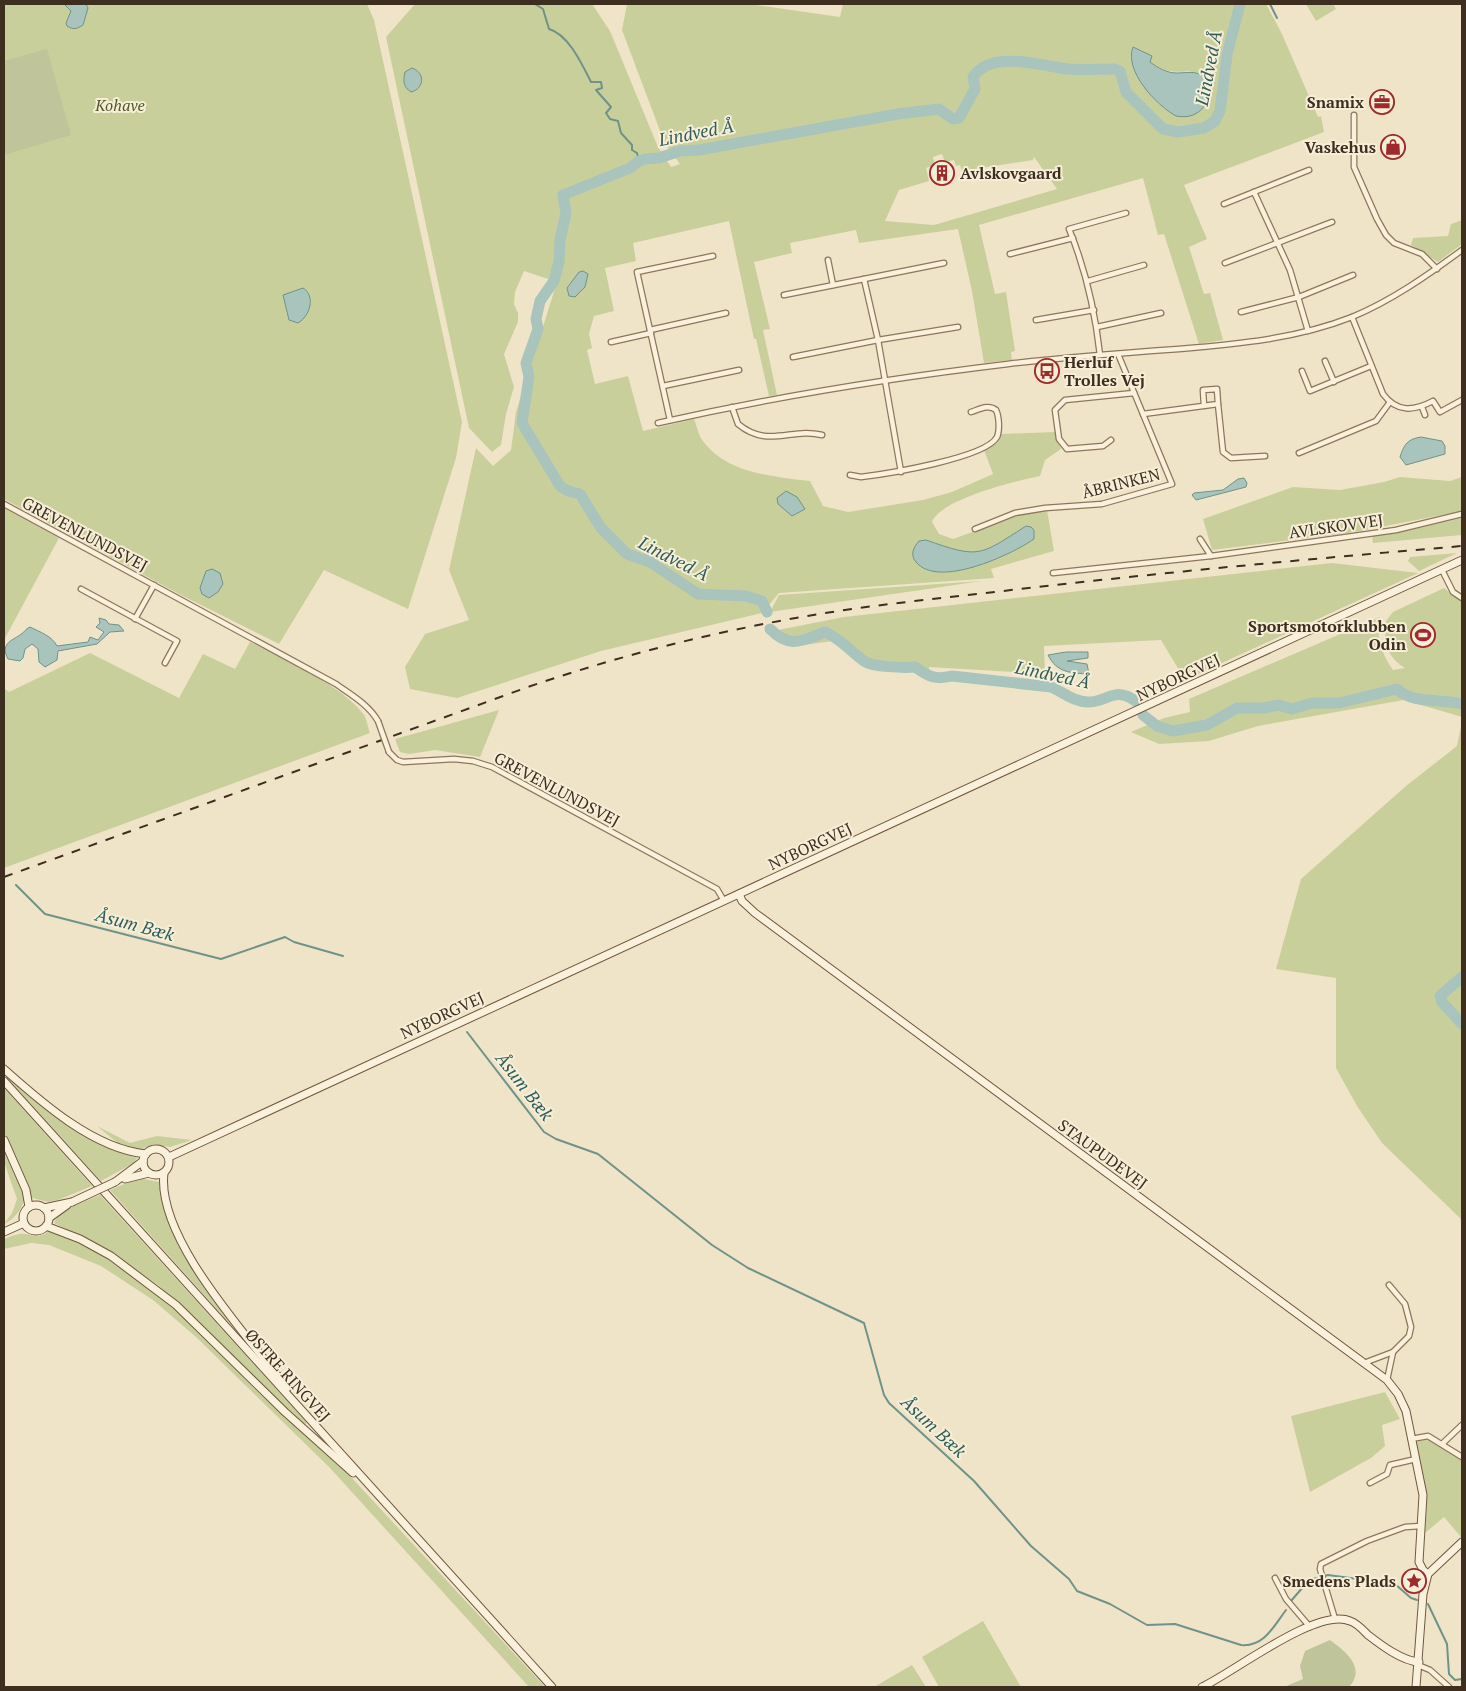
<svg xmlns="http://www.w3.org/2000/svg" width="1466" height="1691" font-family="'PT Serif',serif">
  <style>
    .green { fill: #c9cf9b; fill-rule: evenodd }
    .cemetery { fill: #bfc49a }
    .water { fill: #a9c4bc; stroke: #6f938a }
    .lines { fill: none; stroke-linecap: round; stroke-linejoin: round }
    .stream { stroke: #6f938a; stroke-width: 2 }
    .river { stroke: #a9c4bc; stroke-width: 11 }
    .street-casing { stroke: #8d765c; stroke-width: 7 }
    .secondary-casing { stroke: #6f573f; stroke-width: 9 }
    .street { stroke: #faf1dc; stroke-width: 4.5 }
    .secondary { stroke: #faf1dc; stroke-width: 7 }
    .rail { stroke: #3d2e20; stroke-width: 2; stroke-dasharray: 9 9; stroke-linecap: butt }
    .street-bridge-casing { stroke: #8d765c; stroke-width: 7; stroke-linecap: butt }
    .secondary-bridge-casing { stroke: #6f573f; stroke-width: 9; stroke-linecap: butt }
    .street-bridge { stroke: #faf1dc; stroke-width: 4.5 }
    .secondary-bridge { stroke: #faf1dc; stroke-width: 7 }
    .labels { text-anchor: middle; dominant-baseline: central; stroke-width: 4; stroke-linejoin: round; paint-order: stroke }
    .poi-label { font-size: 16px; font-weight: bold; fill: #3d2e20; stroke: #f7eed8; text-anchor: end }
    .park-label { font-size: 16px; font-style: italic; fill: #4d5a26; stroke: #f7eed8 }
    .street-label { font-size: 16px; fill: #3d2e20; stroke: #f7eed8 }
    .water-label { font-size: 18px; font-style: italic; fill: #2f5d5a; stroke: #f7eed8 }
  </style>
  <rect width="100%" height="100%" fill="#f0e4c8"/>
  <g class="green">
    <polygon points="4,4 367,4 374,20 389,88 462,422 456,458 408,609 324,570 279,644 181,595 4,499"/>
    <path d="M415,4H592L610,31L658,147L671,167L680,164L665,144L622,30L627,4H749L840,17L843,4H1266L1282,34L1318,117L1321,116L1324,132L1184,185L1207,239L1189,247L1204,294L1210,293L1223,340L1199,344L1164,234L1158,235L1143,178L979,225L995,294L1006,292L1015,351L1011,352L1012,360L984,363L972,291L958,229L859,243L856,230L790,243L792,253L754,262L770,329L763,330L777,395L769,396L756,339H754L729,221L633,243L636,261L605,268L614,311L594,316L589,334L592,348L587,350L595,384L628,376L643,431L694,419C697,425 698,435 703,441C726,473 774,477 810,481L823,506L848,512L923,500L952,492L993,474L984,450L998,442L1001,434L1055,432L1061,449L1045,460L1040,476C1016,481 941,499 932,522L939,534L953,539L1014,517L1047,510L1054,551L991,569L994,578L779,593L762,613L601,651L457,698L410,689L405,667L425,634L469,620L449,570L476,448L493,466L511,450L516,412L557,282L524,271L515,292L514,304L518,313V322L504,354L514,387L506,414L501,445L492,452L469,428L386,37ZM1150,62C1164,72 1174,73 1191,71L1176,116C1158,106 1143,90 1137,70ZM942,154L945,162L954,160L956,166L960,165L962,171L1033,160L1034,157L1057,189L934,225L885,221L899,190L929,181L926,168L935,165L933,157Z"/>
    <polygon points="1306,4 1333,4 1336,9 1316,21"/>
    <polygon points="1462,220 1462,244 1438,262 1411,245 1413,238 1448,236 1451,224"/>
    <polygon points="1400,477 1450,481 1462,477 1462,511 1355,532 1212,550 1203,519 1293,487 1340,490 1384,482"/>
    <polygon points="4,508 59,538 4,640"/>
    <polygon points="1462,518 1462,535 1373,543 1372,536 1397,533"/>
    <polygon points="1457,553 1419,571 1408,561 1410,557"/>
    <polygon points="1332,563 1418,573 1185,680 1161,640 1044,646 1045,674 929,667 929,671 874,661 840,640 797,646 773,631 844,617"/>
    <polygon points="982,581 770,612 779,595"/>
    <path d="M1444,588L1462,602V717L1404,700L1258,726L1209,741L1159,744L1131,732L1164,718L1190,712L1189,699L1380,617C1375,637 1382,654 1393,670L1405,668C1387,658 1383,641 1386,621L1393,612Z"/>
    <path d="M250,642C283,659 342,685 364,715C367,720 368,728 370,733L4,868V688L9,692L90,653L179,698L203,654L235,669Z"/>
    <polygon points="499,710 480,757 435,750 409,754 400,752 395,739"/>
    <polygon points="1462,721 1462,1220 1382,1143 1357,1106 1336,1068 1336,978 1276,969 1301,879 1406,786 1457,746"/>
    <path d="M4,1074C44,1108 87,1141 137,1158L134,1163L101,1181Z"/>
    <polygon points="4,1088 92,1186 58,1200 49,1202 32,1198 4,1132"/>
    <polygon points="97,1126 130,1143 157,1136 192,1140 170,1147 153,1144 142,1149 135,1150 119,1144"/>
    <path d="M4,1148L25,1196C23,1208 15,1219 4,1224L12,1213L17,1199L4,1162Z"/>
    <path d="M139,1178L159,1182C169,1233 201,1285 232,1326L110,1190Z"/>
    <path d="M100,1195L307,1423L304,1425L158,1285L97,1244L54,1223C59,1209 87,1201 100,1195Z"/>
    <path d="M50,1230L63,1234L110,1260L170,1304L352,1478L545,1687H529L330,1468L196,1337L153,1300L101,1266L49,1245L31,1243L4,1249V1239C9,1237 14,1235 19,1234C32,1232 36,1242 50,1230Z"/>
    <polygon points="1385,1392 1400,1419 1382,1425 1385,1446 1371,1458 1310,1492 1291,1416"/>
    <polygon points="1428,1440 1462,1461 1461,1537 1444,1517 1425,1533 1427,1503 1416,1445 1418,1441"/>
    <polygon points="983,1621 1021,1687 939,1687 922,1657"/>
    <polygon points="912,1665 926,1687 874,1687"/>
  </g>
  <g class="cemetery">
    <polygon points="47,49 71,135 4,155 4,61"/>
    <path d="M1330,1640C1345,1651 1367,1668 1349,1687H1284L1303,1679L1300,1666L1305,1651Z"/>
  </g>
  <g class="water">
    <path d="M68,4H86L88,8L83,25C77,29 73,30 67,26L66,23L71,11L65,5Z"/>
    <path d="M1133,47L1152,56L1150,62C1158,68 1167,73 1177,73C1188,73 1194,70 1205,77C1214,99 1202,121 1176,116C1156,105 1124,71 1133,47Z"/>
    <path d="M412,68C426,73 424,89 411,92C403,87 403,80 405,72Z"/>
    <polygon points="583,271 588,274 585,287 575,297 569,296 567,288 579,272"/>
    <path d="M303,288C316,296 310,316 298,323L289,320L283,295Z"/>
    <path d="M1421,437L1442,441L1445,446V454L1406,465L1400,457C1404,444 1408,439 1421,437Z"/>
    <polygon points="1244,478 1247,483 1246,487 1196,500 1192,495 1194,493 1223,490 1238,479"/>
    <polygon points="786,491 797,497 805,509 792,516 778,504 777,498"/>
    <path d="M1026,526L1031,527L1034,530V539C1011,555 938,589 916,562C910,555 913,548 919,541L926,540C980,559 979,556 1026,526Z"/>
    <polygon points="212,569 220,573 223,584 218,592 209,598 202,594 200,588 206,571"/>
    <path d="M99,618L106,620L109,624L119,625L124,631L110,632L97,644L58,651L57,660L45,667L39,662L38,649L32,644L25,649L23,658L20,661L8,659C0,644 11,641 20,635C25,632 25,629 30,627C40,632 52,636 57,646L88,642L90,637L98,640L104,632L96,627L100,623Z"/>
    <path d="M1066,652H1088V658L1067,661L1087,664L1089,674C1071,673 1057,673 1048,655Z"/>
  </g>
  <g class="lines">
    <g class="stream">
      <path d="M535,4L543,9L549,29C568,34 582,64 591,82H601L602,88L596,90L611,107L606,113L610,119L618,121L621,133L632,145V150L637,153L639,161"/>
      <polyline points="1270,4 1277,18"/>
      <polyline points="16,885 45,914 221,959 285,937 294,942 343,956"/>
      <path d="M467,1032L544,1132L556,1139L598,1154L712,1245L748,1268L864,1323L884,1395L889,1403L974,1481L1031,1546L1069,1579L1077,1591L1110,1604L1147,1625L1175,1624L1241,1645C1264,1647 1274,1626 1286,1610"/>
      <polyline points="1291,1601 1309,1580 1328,1575 1395,1584 1411,1598 1417,1600"/>
      <polyline points="1428,1604 1447,1644 1449,1674 1455,1680 1462,1679"/>
    </g>
    <g class="river">
      <path d="M767,612L762,601L746,596L698,594L650,562L627,554L601,528L580,494L568,491L560,486L522,423L529,377L526,363L538,329L536,319L540,301L554,281L559,262L560,240L566,213L563,195L630,168L639,161L645,159L659,158L680,151L699,150L898,114L939,109L953,119L959,118L975,89L973,77C992,49 1041,66 1068,69C1084,70 1099,69 1115,69L1120,71L1126,92L1163,129L1178,132L1204,128L1215,121L1220,111L1227,55L1240,4"/>
      <path d="M770,629C790,649 801,641 825,632C841,639 850,651 864,661C872,667 904,668 915,667C929,677 936,680 952,676L1051,687C1063,692 1074,702 1088,702C1109,702 1114,685 1137,702"/>
      <path d="M1143,715L1157,726L1173,731L1207,725L1237,708H1264L1278,705L1292,709L1312,703H1339L1397,689C1414,705 1441,698 1462,704"/>
      <polyline points="1462,977 1440,996 1442,1002 1462,1024"/>
    </g>
    <defs>
      <g id="street">
        <polyline points="1354,115 1354,167 1377,219 1386,235 1394,243 1422,254 1437,269"/>
        <polyline points="1254,192 1290,270 1308,331"/>
        <polyline points="1224,204 1309,170"/>
        <polyline points="1010,254 1073,238"/>
        <polyline points="828,260 833,285"/>
        <polyline points="1225,263 1332,222"/>
        <polyline points="864,279 878,340 901,472"/>
        <polyline points="1088,281 1144,265"/>
        <polyline points="784,295 944,263"/>
        <polyline points="1241,312 1299,297 1353,275"/>
        <path d="M1352,317L1383,394C1397,413 1414,411 1433,401L1440,412L1462,400"/>
        <polyline points="1036,320 1094,310"/>
        <polyline points="1097,327 1161,313"/>
        <polyline points="650,330 726,313"/>
        <polyline points="611,342 651,333"/>
        <path d="M1100,355C1095,311 1086,270 1069,229L1126,213"/>
        <polyline points="793,357 878,340 958,327"/>
        <polyline points="1325,361 1334,382"/>
        <polyline points="1302,371 1310,391 1371,366"/>
        <polyline points="663,386 739,370"/>
        <polyline points="1218,404 1223,452 1231,458 1265,456"/>
        <path d="M732,407L738,424C768,449 792,427 822,435"/>
        <polyline points="1422,407 1425,415"/>
        <polyline points="1143,414 1218,404 1217,389 1203,390 1204,406"/>
        <polyline points="670,420 637,272 713,256"/>
        <path d="M658,423C773,397 891,378 1008,364C1065,357 1122,353 1179,349C1238,344 1296,339 1352,317C1391,301 1428,275 1462,250"/>
        <polyline points="1111,440 1103,446 1067,449 1059,439 1055,410 1065,400 1134,393"/>
        <polyline points="1299,453 1376,421 1390,402"/>
        <path d="M850,475L861,477C886,474 986,458 997,437C1000,430 999,416 996,410C989,404 980,409 971,412"/>
        <path d="M4,504L336,684C351,695 368,704 378,721"/>
        <polyline points="975,529 1015,513 1045,508 1102,504 1172,484 1118,354"/>
        <polyline points="1200,539 1211,556 1396,530 1462,514"/>
        <polyline points="1442,570 1453,592 1462,598"/>
        <polyline points="1053,573 1211,556"/>
        <polyline points="81,589 177,641 165,663"/>
        <polyline points="135,619 154,585"/>
        <polyline points="389,752 397,760 403,762 454,759 473,761 492,767 717,889 724,901"/>
        <polyline points="1364,1363 1393,1352"/>
        <polyline points="1387,1380 1393,1352 1409,1336 1411,1327 1405,1304 1389,1285"/>
        <polyline points="1411,1439 1428,1436 1462,1457"/>
        <polyline points="1442,1444 1462,1425"/>
        <polyline points="1370,1483 1387,1474 1390,1465 1416,1459"/>
        <polyline points="1275,1578 1286,1599 1310,1627"/>
        <polyline points="1335,1619 1320,1569 1321,1564 1367,1541 1405,1527 1421,1526"/>
        <polyline points="1418,1665 1430,1670 1449,1687"/>
      </g>
      <g id="secondary">
        <polyline points="739,894 742,901 755,913 1387,1380 1398,1394 1406,1411 1423,1495 1419,1562 1423,1570 1428,1574"/>
        <path d="M4,1069C41,1102 94,1149 146,1154"/>
        <polyline points="4,1081 552,1687"/>
        <polyline points="4,1140 26,1190 29,1207"/>
        <circle cx="156" cy="1162" r="13"/>
        <polyline points="169,1157 1462,560"/>
        <path d="M164,1173C156,1239 249,1337 287,1388"/>
        <polyline points="125,1179 149,1173"/>
        <polyline points="115,1182 143,1161"/>
        <circle cx="36" cy="1218" r="13"/>
        <polyline points="44,1208 72,1202"/>
        <polyline points="49,1218 67,1205"/>
        <polyline points="46,1226 80,1239 111,1256 176,1305 285,1412 353,1473"/>
        <polyline points="4,1232 24,1223"/>
        <path d="M1202,1687C1234,1672 1317,1607 1350,1621C1357,1623 1363,1630 1368,1635C1381,1645 1402,1661 1419,1662"/>
        <polyline points="1416,1687 1423,1594 1428,1574 1462,1542"/>
      </g>
    </defs>
    <use href="#street" class="street-casing"/>
    <use href="#secondary" class="secondary-casing"/>
    <use href="#street" class="street"/>
    <use href="#secondary" class="secondary"/>
    <path class="rail" d="M4,877L528,687C633,651 741,625 852,609C902,602 952,597 1003,591C1156,573 1309,559 1462,546"/>
    <defs>
      <polyline id="street-bridge" points="378,721 389,752"/>
      <polyline id="secondary-bridge" points="72,1202 115,1182"/>
    </defs>
    <use href="#street-bridge" class="street-bridge-casing"/>
    <use href="#secondary-bridge" class="secondary-bridge-casing"/>
    <use href="#street-bridge" class="street-bridge"/>
    <use href="#secondary-bridge" class="secondary-bridge"/>
  </g>
  <defs>
    <symbol id="office-ring" viewBox="-11 -11 22 22"><circle r="9.5" fill="#f7eed8" stroke="#9e2a2b" stroke-width="1.5"/><path d="M-6-3h4V-5.5h4V-3h4V5H-6ZM-1-4.5V-3h2v-1.5ZM-6 0V1H6V0Z" fill="#9e2a2b"/></symbol>
    <symbol id="shop-ring" viewBox="-11 -11 22 22"><circle r="9.5" fill="#f7eed8" stroke="#9e2a2b" stroke-width="1.5"/><path d="M-5-2.5h2.3a2.7 3.5 0 0 1 5.4 0H5L5.5 6h-11ZM-1.5-2.5h3a1.5 2.3 0 0 0-3 0Z" fill="#9e2a2b"/></symbol>
    <symbol id="building-ring" viewBox="-11 -11 22 22"><circle r="9.5" fill="#f7eed8" stroke="#9e2a2b" stroke-width="1.5"/><path d="M-4-6H4V6H1V3H-1V6H-4ZM-2.5-4.3h1.7v1.8h-1.7ZM.8-4.3h1.7v1.8H.8ZM-2.5-1h1.7V.8h-1.7ZM.8-1h1.7V.8H.8Z" fill="#9e2a2b"/></symbol>
    <symbol id="bus-ring" viewBox="-11 -11 22 22"><circle r="9.5" fill="#f7eed8" stroke="#9e2a2b" stroke-width="1.5"/><path d="M-5-6H5V4H4V6H2V4H-2V6H-4V4H-5ZM-3.5-4V0h7V-4ZM-3.5 1.2v1.5H-2V1.2ZM2 1.2v1.5H3.5V1.2Z" fill="#9e2a2b"/></symbol>
    <symbol id="stadium-ring" viewBox="-11 -11 22 22"><circle r="9.5" fill="#f7eed8" stroke="#9e2a2b" stroke-width="1.5"/><path d="M0-5a6.5 5 0 1 0 0 10a6.5 5 0 1 0 0-10ZM-3.5-1.8h7v3.6h-7Z" fill="#9e2a2b"/></symbol>
    <symbol id="sight-ring" viewBox="-11 -11 22 22"><circle r="9.5" fill="#f7eed8" stroke="#9e2a2b" stroke-width="1.5"/><path d="M0-6L1.8-2.2L6-1.7L2.9 1.2L3.7 5.4L0 3.3L-3.7 5.4L-2.9 1.2L-6-1.7L-1.8-2.2Z" fill="#9e2a2b"/></symbol>
  </defs>
  <g fill-rule="evenodd">
    <use href="#office-ring" x="1368" y="88" width="28" height="28"/>
    <use href="#shop-ring" x="1379" y="133" width="28" height="28"/>
    <use href="#building-ring" x="928" y="159" width="28" height="28"/>
    <use href="#bus-ring" x="1033" y="357" width="28" height="28"/>
    <use href="#stadium-ring" x="1409" y="621" width="28" height="28"/>
    <use href="#sight-ring" x="1400" y="1567" width="28" height="28"/>
  </g>
  <g class="labels">
    <g class="poi-label">
      <text x="1364" y="102">Snamix</text>
      <text x="1376" y="147">Vaskehus</text>
      <text x="960" y="173" text-anchor="start">Avlskovgaard</text>
      <text x="1064" y="362" text-anchor="start">Herluf<tspan x="1064" dy="18">Trolles Vej</tspan></text>
      <text x="1406" y="626">Sportsmotorklubben<tspan x="1406" dy="18">Odin</tspan></text>
      <text x="1396" y="1581">Smedens Plads</text>
    </g>
    <g class="park-label">
      <text x="120" y="105">Kohave</text>
    </g>
    <g class="street-label">
      <text transform="translate(1121 483) rotate(-14)">ÅBRINKEN</text>
      <text transform="translate(1336 526) rotate(-8)">AVLSKOVVEJ</text>
      <text transform="translate(85 534) rotate(28)">GREVENLUNDSVEJ</text>
      <text transform="translate(1178 677) rotate(-25)">NYBORGVEJ</text>
      <text transform="translate(557 789) rotate(28)">GREVENLUNDSVEJ</text>
      <text transform="translate(810 846) rotate(-25)">NYBORGVEJ</text>
      <text transform="translate(442 1015) rotate(-25)">NYBORGVEJ</text>
      <text transform="translate(1103 1154) rotate(36)">STAUPUDEVEJ</text>
      <text transform="translate(288 1375) rotate(48)">ØSTRE RINGVEJ</text>
    </g>
    <g class="water-label">
      <text transform="translate(1208 68) rotate(-79)">Lindved Å</text>
      <text transform="translate(696 132) rotate(-11)">Lindved Å</text>
      <text transform="translate(674 558) rotate(27)">Lindved Å</text>
      <text transform="translate(1053 674) rotate(12)">Lindved Å</text>
      <text transform="translate(135 924) rotate(15)">Åsum Bæk</text>
      <text transform="translate(525 1086) rotate(52)">Åsum Bæk</text>
      <text transform="translate(934 1426) rotate(43)">Åsum Bæk</text>
    </g>
  </g>
  <rect width="1466" height="1691" fill="none" stroke="#3d2e20" stroke-width="10"/>
</svg>
